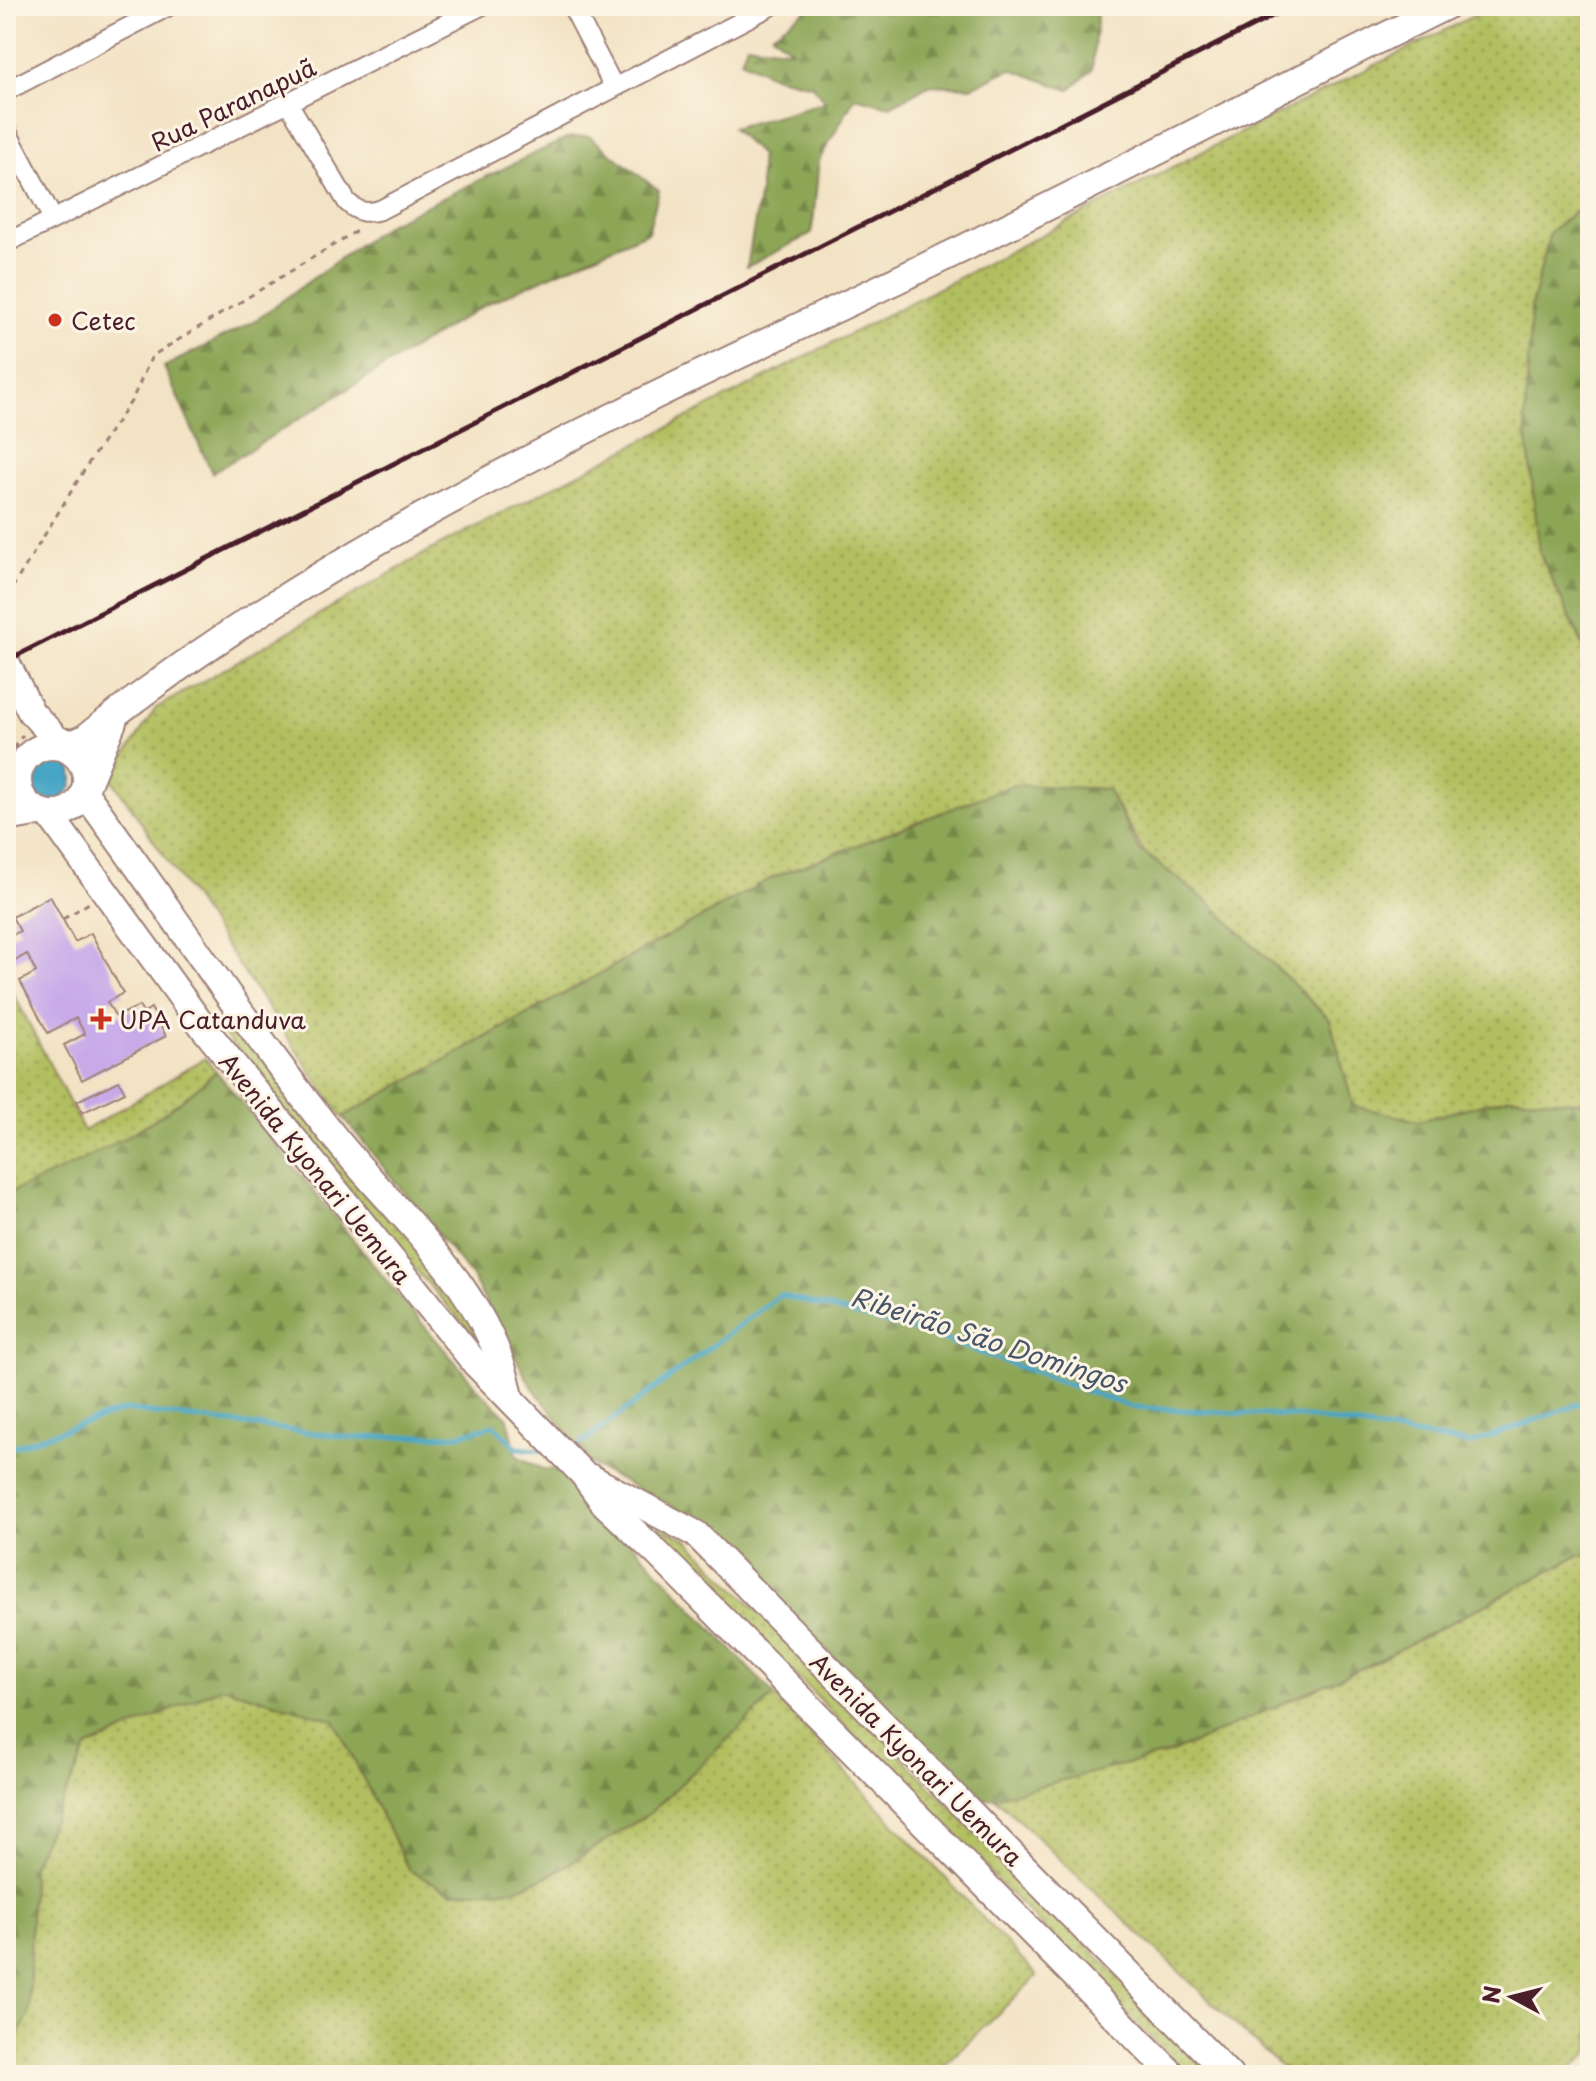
<svg xmlns="http://www.w3.org/2000/svg" width="1596" height="2081" font-family="'Playpen Sans',sans-serif">
  <style>
    .grass { fill: url(#grass-dots); stroke: #7e6f46; stroke-width: 2 }
    .forest { fill: url(#forest-firs); stroke: #6c6240; stroke-width: 2 }
    .water { fill: #46a6c5; stroke: #486278; stroke-width: 2 }
    .lines { fill: none; stroke-linecap: round; stroke-linejoin: round }
    .stream { stroke: #46a6c5; stroke-width: 5 }
    .building { fill: #c8aae9 }
    .street-casing { stroke: #9e8178; stroke-width: 22 }
    .secondary-casing { stroke: #9e8178; stroke-width: 30 }
    .path { stroke: #9e8178; stroke-width: 3; stroke-dasharray: 6 6; stroke-linecap: butt }
    .street { stroke: #fff; stroke-width: 18 }
    .secondary { stroke: #fff; stroke-width: 26 }
    .rail { stroke: #4a1f2b; stroke-width: 5 }
    .poi-dot { fill: #c8321e; stroke: #fcf5e5; stroke-width: 3 }
    .labels { text-anchor: middle; dominant-baseline: central; stroke-width: 6; stroke-linejoin: round; paint-order: stroke }
    .street-label { font-size: 24px; fill: #4a1f2b; stroke: #fcf5e5 }
    .poi-label { font-size: 24px; fill: #4a1f2b; stroke: #fcf5e5; text-anchor: start }
    .water-label { font-size: 26px; font-style: italic; fill: #485569; stroke: #fcf5e5 }
  </style>
  <defs>
    <pattern id="grass-dots" width="8" height="8" patternUnits="userSpaceOnUse" patternTransform="scale(2)"><rect width="8" height="8" fill="#b2bf60"/><path d="M2 2h.1M6 6h.1" fill="none" stroke="#939b4f" stroke-width="1.8" stroke-linecap="round"/></pattern>
    <pattern id="forest-firs" width="22" height="20" patternUnits="userSpaceOnUse" patternTransform="scale(2)"><rect width="22" height="20" fill="#8da656"/><path d="M5 1l3.5 6h-7zM16 11l3.5 6h-7z" fill="#758747"/></pattern>
  </defs>
  <rect width="100%" height="100%" fill="#fcf5e5"/>
  <filter id="ink" filterUnits="userSpaceOnUse"><feTurbulence type="fractalNoise" baseFrequency=".0125" numOctaves="2"/><feDisplacementMap in="SourceGraphic" scale="16" xChannelSelector="R" yChannelSelector="G"/><feConvolveMatrix kernelMatrix="1 2 1 2 8 2 1 2 1" color-interpolation-filters="sRGB"/></filter>
  <filter id="wash" filterUnits="userSpaceOnUse"><feTurbulence type="fractalNoise" baseFrequency=".006" numOctaves="4" result="noise"/><feDisplacementMap in="SourceGraphic" scale="32" xChannelSelector="R" yChannelSelector="G"/><feGaussianBlur stdDeviation="1.8" result="paint"/><feColorMatrix in="noise" values="0 0 0 0 0 0 0 0 0 0 0 0 0 0 0 0 0 1.4 0 .05"/><feComposite in="paint" operator="in"/></filter>
  <g filter="url(#wash)">
    <rect width="100%" height="100%" fill="#f3e3c5"/>
    <g class="grass">
      <polygon points="1493,6 1590,6 1590,199 1550,232 1531,308 1540,554 1590,661 1590,1103 1510,1097 1418,1121 1353,1106 1330,1020 1212,905 1144,852 1107,789 774,877 342,1117 111,778 156,708 438,546 1208,149"/>
      <path d="M6,979L84,1131L205,1058L216,1071C163,1122 96,1156 28,1185L6,1307Z"/>
      <polygon points="222,1015 228,1015 451,1283 481,1339 471,1332 397,1249 218,1026"/>
      <polygon points="660,1526 688,1540 1215,2075 1187,2075 670,1547 659,1531"/>
      <polygon points="1590,1554 1590,2051 1566,2075 1289,2075 994,1797 1174,1752 1377,1661 1578,1556"/>
      <polygon points="222,1687 335,1720 409,1870 515,1889 553,1874 650,1813 774,1695 1037,1976 934,2075 6,2075 6,2053 29,2016 32,1865 87,1748"/>
    </g>
    <g class="forest">
      <polygon points="812,6 1098,6 1092,70 1069,90 1011,69 972,87 929,85 890,106 855,97 819,160 812,233 747,267 760,192 760,155 732,128 825,102 812,85 773,76 741,60 747,44 792,50 772,34"/>
      <polygon points="589,136 659,191 648,232 486,304 212,473 164,367 253,322 386,225 567,138"/>
      <polygon points="1590,199 1590,659 1540,554 1525,420 1531,308 1550,232"/>
      <polygon points="1013,785 1107,789 1139,849 1212,905 1330,1020 1353,1106 1418,1121 1510,1097 1590,1103 1590,1554 1577,1556 1377,1661 1174,1752 976,1802 699,1520 593,1466 530,1384 472,1277 343,1117 774,877"/>
      <path d="M216,1071L402,1300L480,1391L508,1418L517,1456L543,1469L564,1470L774,1695L650,1813L552,1874L515,1889L451,1892L409,1870L334,1720L222,1687L87,1748L32,1865L29,2016L6,2053V1194C81,1163 156,1128 216,1071Z"/>
    </g>
    <circle class="water" cx="51" cy="778" r="22"/>
    <g class="lines">
      <g class="stream">
        <polyline points="6,1449 125,1410 354,1438 459,1435 494,1425 517,1448 546,1451"/>
        <polyline points="571,1451 780,1295 928,1334 1131,1407 1303,1417 1470,1444 1590,1400"/>
      </g>
    </g>
    <g id="blocks">
      <g class="building">
        <polygon points="50,896 75,942 91,933 123,993 107,1002 116,1017 139,1006 143,1013 151,1008 166,1036 82,1080 64,1045 85,1034 76,1018 48,1033 20,981 36,972 27,954 8,965 6,961 6,938 20,931 12,917"/>
        <polygon points="119,1081 125,1092 82,1113 77,1101"/>
      </g>
    </g>
  </g>
  <g filter="url(#ink)">
    <use href="#blocks" fill-opacity="0" stroke="#9e8178" stroke-width="2"/>
    <g class="lines">
      <defs>
        <g id="street">
          <polyline points="572,6 613,85"/>
          <polyline points="6,91 169,6"/>
          <path d="M289,104L347,202C358,212 365,214 380,210L771,6"/>
          <polyline points="6,130 53,219"/>
          <polyline points="6,243 481,6"/>
        </g>
        <g id="secondary">
          <polyline points="6,662 31,712 64,747"/>
          <path d="M113,722L84,792C167,905 244,1023 331,1133C396,1215 490,1289 510,1397"/>
          <path d="M57,741L74,743L85,738C345,530 667,391 966,247C1127,169 1285,85 1446,6"/>
          <circle cx="52" cy="780" r="34"/>
          <polyline points="49,814 203,1027 476,1364 583,1474 604,1503 658,1554 1173,2075"/>
          <polyline points="6,818 41,812"/>
          <polyline points="589,1477 696,1534 1229,2075"/>
        </g>
      </defs>
      <use href="#street" class="street-casing"/>
      <use href="#secondary" class="secondary-casing"/>
      <g class="path">
        <polyline points="6,598 91,459 132,400 152,356 358,230"/>
        <polyline points="6,758 23,735"/>
        <polyline points="63,919 89,903"/>
      </g>
      <use href="#street" class="street"/>
      <use href="#secondary" class="secondary"/>
      <polyline class="rail" points="6,661 1292,6"/>
    </g>
  </g>
  <g class="poi-dot">
    <circle cx="55" cy="320" r="8"/>
    <path d="M97 1007h8v8h8v8h-8v8h-8v-8h-8v-8h8z"/>
  </g>
  <g class="labels">
    <g class="street-label">
      <text transform="translate(233 104) rotate(-26)">Rua Paranapuã</text>
      <text transform="translate(316 1168) rotate(51)">Avenida Kyonari Uemura</text>
      <text transform="translate(917 1759) rotate(45)">Avenida Kyonari Uemura</text>
    </g>
    <g class="poi-label">
      <text x="71" y="320">Cetec</text>
      <text x="119" y="1019">UPA Catanduva</text>
    </g>
    <g class="water-label">
      <text transform="translate(989 1339) rotate(18)">Ribeirão São Domingos</text>
    </g>
  </g>
  <rect width="1596" height="2081" fill="none" stroke="#fcf5e5" stroke-width="32"/>
  <g transform="translate(1512 1997) rotate(277)" stroke="#fcf5e5" stroke-width="6" paint-order="stroke">
  <path d="M0-6L14 30L0 20L-14 30Z" fill="#4a1f2b"/>
  <text y="-12" font-size="22" font-weight="bold" text-anchor="middle" fill="#4a1f2b">N</text>
  </g>
</svg>
